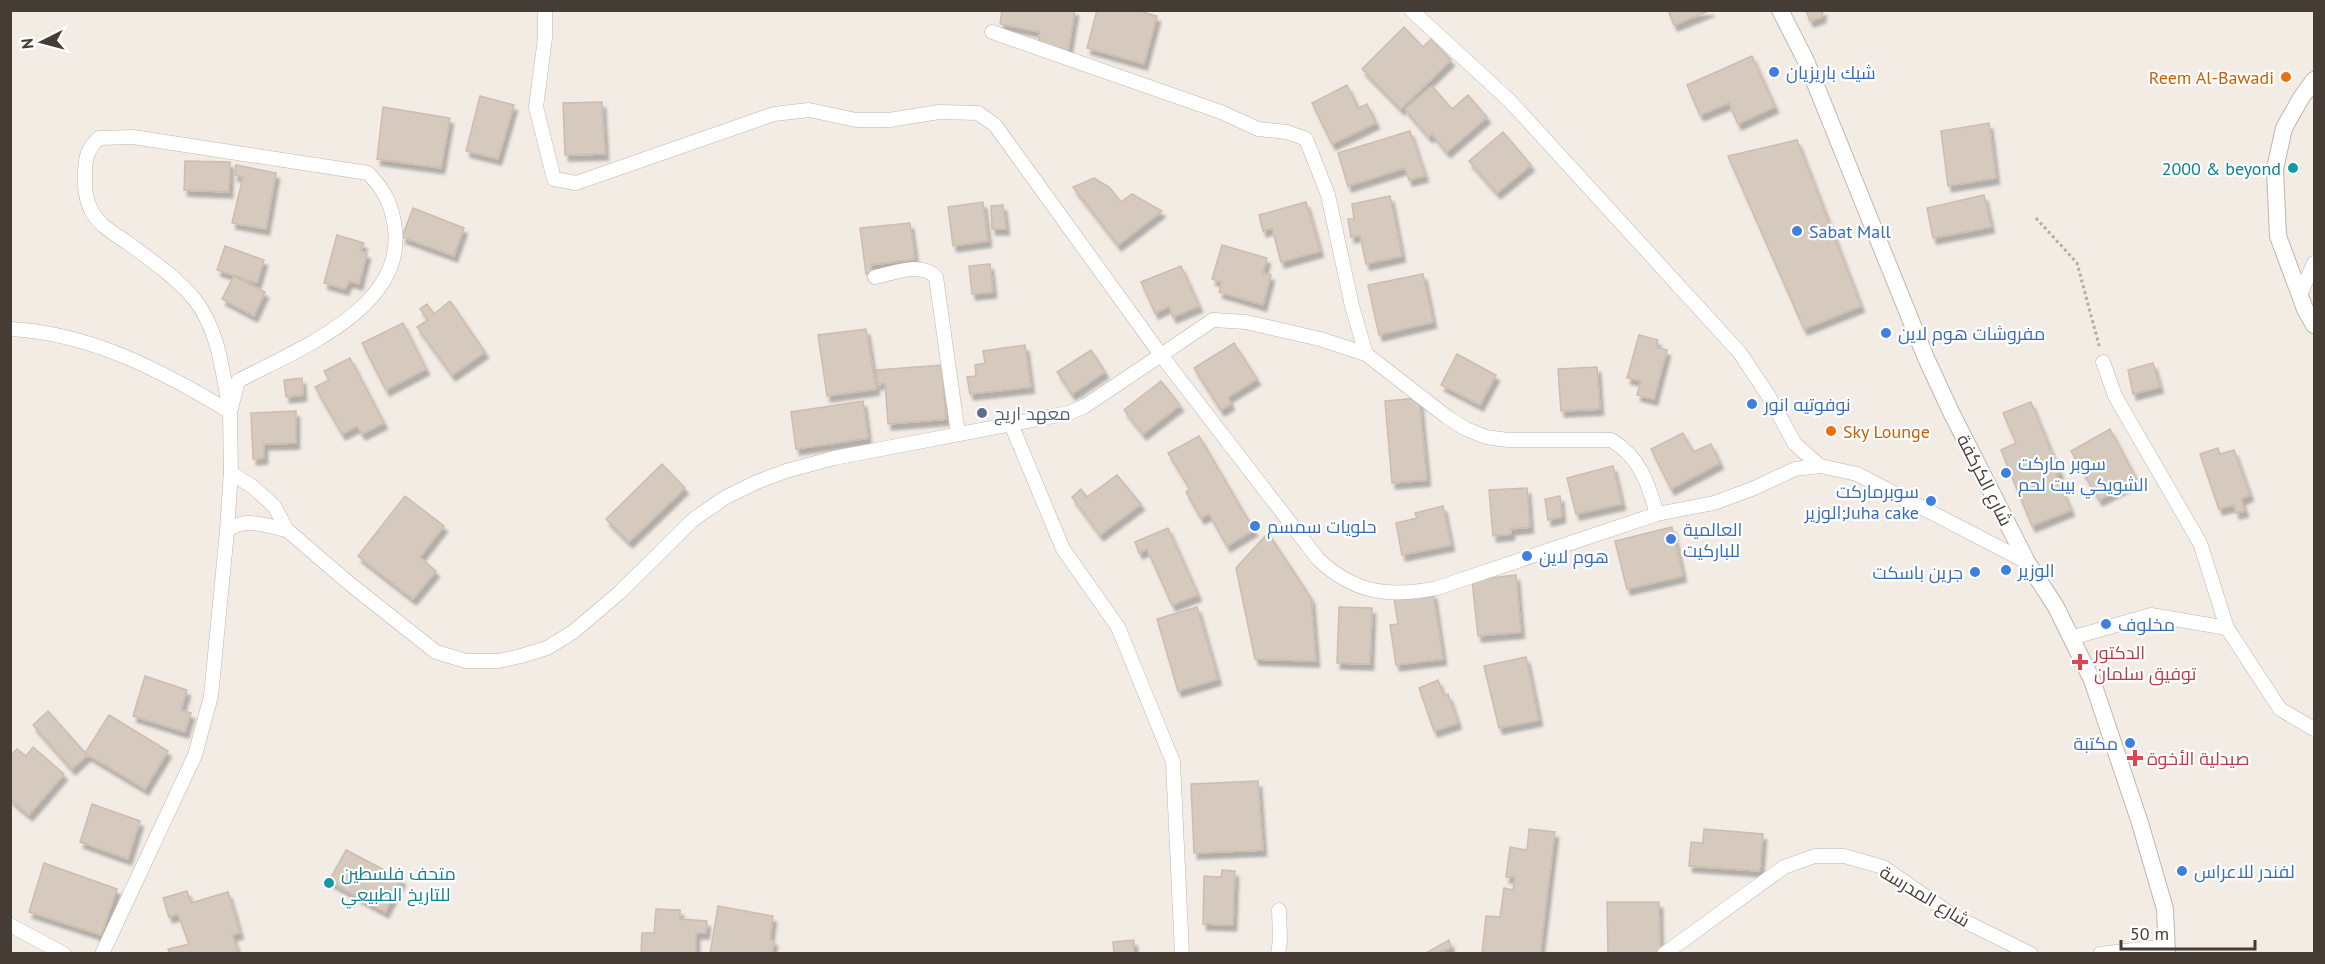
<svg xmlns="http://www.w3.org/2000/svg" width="2325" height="964" font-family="'PT Sans',Cairo,sans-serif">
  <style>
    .building { fill: #d6c9be; stroke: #cebdae; stroke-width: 1.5; filter: url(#shadow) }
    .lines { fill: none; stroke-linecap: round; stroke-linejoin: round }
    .minor-casing { stroke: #c0b5ab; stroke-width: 15 }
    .tertiary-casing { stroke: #c0b5ab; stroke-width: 18 }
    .path { stroke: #bfac9a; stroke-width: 3; stroke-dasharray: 3 3; stroke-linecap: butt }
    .minor { stroke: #fff; stroke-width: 14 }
    .tertiary { stroke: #fff; stroke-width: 16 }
    .shop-dot { fill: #3f7fe0; stroke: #fff; stroke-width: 2 }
    .food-dot { fill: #e8710a; stroke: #fff; stroke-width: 2 }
    .culture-dot { fill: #0f9aa8; stroke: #fff; stroke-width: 2 }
    .service-dot { fill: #5c6f8a; stroke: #fff; stroke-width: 2 }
    .health-dot { fill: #e0444e; stroke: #fff; stroke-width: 2 }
    .labels { text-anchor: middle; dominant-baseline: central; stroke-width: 4.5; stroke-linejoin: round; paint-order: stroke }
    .shop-label { font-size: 18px; fill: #366cbe; stroke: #fff; text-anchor: start }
    .food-label { font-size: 18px; fill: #c56008; stroke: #fff; text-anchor: end }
    .culture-label { font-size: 18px; fill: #0d838f; stroke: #fff; text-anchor: end }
    .service-label { font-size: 18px; fill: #4e5e75; stroke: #fff; text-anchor: start }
    .street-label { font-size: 18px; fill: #443c35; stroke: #fff }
    .health-label { font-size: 18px; fill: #be3a42; stroke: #fff; text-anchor: start }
  </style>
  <defs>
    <filter id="shadow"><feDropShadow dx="3.5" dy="6" stdDeviation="1.5" flood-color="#0004"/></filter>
  </defs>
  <rect width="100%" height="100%" fill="#f2ece5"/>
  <g class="building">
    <polygon points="1002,10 1075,10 1068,52 1038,47 1040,32 1000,24"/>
    <polygon points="1097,10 1136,10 1157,16 1144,64 1087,48"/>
    <polygon points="1668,10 1711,10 1674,25"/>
    <polygon points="1806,10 1823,10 1822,17 1810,21"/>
    <polygon points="1404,27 1423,47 1431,39 1451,60 1401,109 1362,69"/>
    <polygon points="1752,56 1775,107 1738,124 1729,103 1700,115 1687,85"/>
    <polygon points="1347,85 1358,108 1367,104 1376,123 1332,144 1312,103"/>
    <polygon points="1432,86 1452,109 1468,95 1487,117 1447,152 1432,134 1429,137 1405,109"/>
    <polygon points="480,96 514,105 498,159 466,151"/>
    <polygon points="602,102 605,154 565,155 563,103"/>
    <polygon points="383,107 450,118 441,168 377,159"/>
    <polygon points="1989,123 1996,178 1948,186 1941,131"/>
    <polygon points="1410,131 1425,176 1409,180 1405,168 1348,186 1338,153"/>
    <polygon points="1503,132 1531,165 1497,193 1469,161"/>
    <polygon points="1797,140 1861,306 1804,329 1728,156"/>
    <polygon points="185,161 230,162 229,192 184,190"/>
    <polygon points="236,165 276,173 266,229 232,223 243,177 234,175"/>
    <polygon points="1094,178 1109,187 1121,202 1132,194 1162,211 1118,245 1073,187"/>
    <polygon points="1984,195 1991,227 1933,238 1927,208"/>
    <polygon points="1390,196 1402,256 1366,264 1360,235 1351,237 1348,219 1354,219 1352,204"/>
    <polygon points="983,202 988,241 953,246 948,207"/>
    <polygon points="1306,202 1320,251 1281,262 1272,228 1263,231 1259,215"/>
    <polygon points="1003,205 1006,229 992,229 991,206"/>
    <polygon points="413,208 464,228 454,256 402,237"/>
    <polygon points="910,223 915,259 871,265 872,273 866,274 860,228"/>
    <polygon points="337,235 364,243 360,251 367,253 359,284 349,281 345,289 324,283"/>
    <polygon points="1222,245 1267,258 1263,273 1271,275 1263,305 1219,292 1222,282 1212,279"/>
    <polygon points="225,246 264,260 257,283 217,270"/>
    <polygon points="990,264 993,292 972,294 969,266"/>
    <polygon points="1181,266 1199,306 1173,317 1169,306 1155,313 1141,282"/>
    <polygon points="1423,274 1433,322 1379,335 1368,285"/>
    <polygon points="234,276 265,292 254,316 222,299"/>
    <polygon points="450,301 485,352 452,375 417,327 428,320 420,309 427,304 434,314"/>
    <polygon points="403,323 426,369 386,390 362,343"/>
    <polygon points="866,329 876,389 827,396 818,335"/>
    <polygon points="1639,335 1658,340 1656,347 1667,350 1654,399 1637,395 1641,381 1627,378"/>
    <polygon points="1234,343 1257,379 1228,397 1231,404 1221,410 1194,368"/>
    <polygon points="1025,345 1031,387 970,394 967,377 976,376 975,365 985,363 983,351"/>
    <polygon points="1091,350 1105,372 1072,394 1057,372"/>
    <polygon points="1457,354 1496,375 1480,405 1441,385"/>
    <polygon points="350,358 384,423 362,434 357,426 342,434 315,387 329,380 324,371"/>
    <polygon points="2153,363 2160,387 2133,394 2128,370"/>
    <polygon points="942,365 946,419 888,424 885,383 877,384 877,370"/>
    <polygon points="1597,367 1600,409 1561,411 1558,369"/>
    <polygon points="302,378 303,395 286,397 284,380"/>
    <polygon points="1161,381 1180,405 1143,434 1124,410"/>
    <polygon points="1419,398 1427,480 1392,483 1385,401"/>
    <polygon points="863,401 868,438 796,449 791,412"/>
    <polygon points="2031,402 2060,473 2056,474 2071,510 2032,526 2001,450 2016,443 2003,413"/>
    <polygon points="296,411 296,443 264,444 264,458 253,459 251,413"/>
    <polygon points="2110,429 2137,480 2099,500 2071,451"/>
    <polygon points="1683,433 1693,452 1711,444 1720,463 1671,489 1651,449"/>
    <polygon points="1199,436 1254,530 1227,546 1209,514 1201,518 1186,492 1190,489 1168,453"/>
    <polygon points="2218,448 2220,454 2234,450 2250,495 2241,499 2245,511 2236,513 2234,505 2219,509 2200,454"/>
    <polygon points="662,464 685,488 629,542 606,519"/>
    <polygon points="1613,466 1622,504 1576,514 1567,478"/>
    <polygon points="1117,475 1141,504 1100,535 1072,497 1081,489 1087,497"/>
    <polygon points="1527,488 1530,527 1511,529 1511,534 1493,536 1489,490"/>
    <polygon points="405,496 444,526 420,557 436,571 413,599 358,556"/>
    <polygon points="1560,496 1562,517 1548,520 1545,499"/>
    <polygon points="1443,506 1451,545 1402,555 1396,523 1417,518 1415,513"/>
    <polygon points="1672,527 1683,576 1627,589 1615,541"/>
    <polygon points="1168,528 1198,595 1172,605 1147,549 1139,553 1135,542"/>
    <polygon points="1268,533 1311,598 1316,661 1255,659 1236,568"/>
    <polygon points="1516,575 1521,632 1478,636 1472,580"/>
    <polygon points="1433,593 1443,659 1396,665 1390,625 1398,624 1394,599"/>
    <polygon points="1197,607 1218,679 1178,691 1157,619"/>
    <polygon points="1339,607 1372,608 1370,664 1337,663"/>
    <polygon points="1526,657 1539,720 1499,728 1484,666"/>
    <polygon points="145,676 187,690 181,710 191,713 185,732 133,716"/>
    <polygon points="1438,680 1444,696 1448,694 1458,723 1434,731 1419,688"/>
    <polygon points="48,711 87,755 72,769 33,725"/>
    <polygon points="109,715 168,751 145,789 85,753"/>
    <polygon points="33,747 64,774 29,815 10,799 10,756 17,749 26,756"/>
    <polygon points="1258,781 1263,850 1194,853 1191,784"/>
    <polygon points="92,804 140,821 128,859 80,842"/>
    <polygon points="1529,829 1555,832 1540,954 1482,954 1486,916 1500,917 1504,888 1513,890 1515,877 1506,877 1510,847 1527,850"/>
    <polygon points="1704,829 1763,834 1760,871 1689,866 1691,842 1703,843"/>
    <polygon points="346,850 402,879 385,912 329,881"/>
    <polygon points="44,863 117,889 101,935 29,912"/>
    <polygon points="1222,870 1235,871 1233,925 1203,924 1204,876 1221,877"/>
    <polygon points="187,891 191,903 228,892 240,933 232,935 238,951 231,954 170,954 168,949 189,944 178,914 169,917 163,898"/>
    <polygon points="1607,902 1659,902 1660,954 1608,954"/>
    <polygon points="718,906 773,916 770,940 774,940 772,954 710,954"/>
    <polygon points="656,909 680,910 680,919 707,921 706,933 696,933 696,954 641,954 642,933 654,933"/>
    <polygon points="1134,940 1134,954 1114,954 1113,942"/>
    <polygon points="1449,940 1451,947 1440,952 1441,954 1424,954"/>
  </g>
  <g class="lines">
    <defs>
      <g id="minor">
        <path d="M545,10V38L536,107L554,179L576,183L774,114L809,110L856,120H889L939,112L978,113L995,125L1161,355L1213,320L1246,322L1320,339L1366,354L1447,417L1466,429L1486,437L1508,440H1611C1640,457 1648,483 1657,514"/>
        <polyline points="1411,10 1510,101 1740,353 1768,395 1795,444 1820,466"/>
        <polyline points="992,32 1221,112 1258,129 1287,132 1306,139 1328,195 1352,306 1366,354"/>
        <path d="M875,277C895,273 920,261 936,277L958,434"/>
        <polyline points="2300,295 2314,263"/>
        <path d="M10,329C90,333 163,371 230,412"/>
        <polyline points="2103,362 2115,396 2200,543 2227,628 2280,709 2314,729"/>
        <path d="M230,412C223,375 219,330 195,300C177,278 151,260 128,243C115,234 99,226 91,210C85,198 85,188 85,175C85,158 87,149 99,138L133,137L368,173C385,191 392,204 395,229C405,309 296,350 238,381L230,412L231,473L253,487L274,506L287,530L350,584L436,652L466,661H498L521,656L547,648L573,632L619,593L694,519L726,497L757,482L786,471L834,458L1069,413L1085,406L1161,355L1318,559C1354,593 1389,598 1437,588L1657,514L1714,503L1752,489L1795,469L1820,466L1857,474L2027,562"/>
        <polyline points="1011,424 1063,549 1118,627 1173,762 1182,954"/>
        <polyline points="227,531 231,470"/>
        <polyline points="2071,638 2151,615 2227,628"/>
        <polyline points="10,925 64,954"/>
        <path d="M102,954L195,755L211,696L227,531C244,516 267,526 287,530"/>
        <polyline points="1278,954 1280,940 1279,910"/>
        <polyline points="1664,954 1784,867 1815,856 1844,856 1883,867 1952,915 2031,954"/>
        <polyline points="2100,954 2167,946"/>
      </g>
      <g id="tertiary">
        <polyline points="1780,10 1806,61 1926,358 1951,412 2027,562 2056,607 2092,680 2140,823 2165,909 2167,954"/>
        <polyline points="2314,80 2301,98 2284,128 2275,169 2278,236 2305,309 2314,325"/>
      </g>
    </defs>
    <use href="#minor" class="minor-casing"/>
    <use href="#tertiary" class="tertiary-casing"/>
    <polyline class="path" points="2036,218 2077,263 2100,349"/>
    <use href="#minor" class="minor"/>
    <use href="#tertiary" class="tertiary"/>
  </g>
  <g class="shop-dot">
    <circle cx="1774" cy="72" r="6"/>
    <circle cx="1797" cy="231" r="6"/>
    <circle cx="1886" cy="333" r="6"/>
    <circle cx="1752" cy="404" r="6"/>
    <circle cx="2006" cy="473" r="6"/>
    <circle cx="1931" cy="501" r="6"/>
    <circle cx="1255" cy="526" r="6"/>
    <circle cx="1671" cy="539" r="6"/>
    <circle cx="1527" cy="556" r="6"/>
    <circle cx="2006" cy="570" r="6"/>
    <circle cx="1975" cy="572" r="6"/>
    <circle cx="2106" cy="624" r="6"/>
    <circle cx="2130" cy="743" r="6"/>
    <circle cx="2182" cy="871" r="6"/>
  </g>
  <g class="food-dot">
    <circle cx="2286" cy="77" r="6"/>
    <circle cx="1831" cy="431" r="6"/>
  </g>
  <g class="culture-dot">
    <circle cx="2293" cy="168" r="6"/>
    <circle cx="329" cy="883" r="6"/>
  </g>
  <circle class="service-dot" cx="982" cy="413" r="6"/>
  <g class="health-dot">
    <path d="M2077 653h6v6h6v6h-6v6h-6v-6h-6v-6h6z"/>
    <path d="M2132 749h6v6h6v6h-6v6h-6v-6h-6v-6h6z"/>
  </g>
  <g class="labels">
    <g class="shop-label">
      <text x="1786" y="72">شيك باريزيان</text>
      <text x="1809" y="231">Sabat Mall</text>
      <text x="1898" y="333">مفروشات هوم لاين</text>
      <text x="1764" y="404">نوفوتيه انور</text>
      <text x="2018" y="463">سوبر ماركت<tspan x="2018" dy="21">الشويكي بيت لحم</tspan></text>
      <text x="1919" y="491" text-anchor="end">سوبرماركت<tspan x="1919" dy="21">الوزير;Juha cake</tspan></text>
      <text x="1267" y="526">حلويات سمسم</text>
      <text x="1683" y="529">العالمية<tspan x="1683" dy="21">للباركيت</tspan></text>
      <text x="1539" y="556">هوم لاين</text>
      <text x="2018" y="570">الوزير</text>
      <text x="1963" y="572" text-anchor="end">جرين باسكت</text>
      <text x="2118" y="624">مخلوف</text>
      <text x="2118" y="743" text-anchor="end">مكتبة</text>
      <text x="2194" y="871">لفندر للاعراس</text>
    </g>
    <g class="food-label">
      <text x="2274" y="77">Reem Al-Bawadi</text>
      <text x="1843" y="431" text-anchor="start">Sky Lounge</text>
    </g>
    <g class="culture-label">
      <text x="2281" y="168">2000 &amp; beyond</text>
      <text x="341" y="873" text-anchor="start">متحف فلسطين<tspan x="341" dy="21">للتاريخ الطبيعي</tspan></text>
    </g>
    <g class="service-label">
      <text x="994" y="413">معهد اريج</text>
    </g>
    <g class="street-label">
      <text transform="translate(1985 480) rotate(63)">شارع الكركفة</text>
      <text transform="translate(1925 896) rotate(31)">شارع المدرسة</text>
    </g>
    <g class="health-label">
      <text x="2094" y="652">الدكتور<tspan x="2094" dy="21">توفيق سلمان</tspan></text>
      <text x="2147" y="758">صيدلية الأخوة</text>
    </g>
  </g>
  <rect width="2325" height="964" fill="none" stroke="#443c35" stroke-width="24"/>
  <g transform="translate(42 42) rotate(264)" stroke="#ffffff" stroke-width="4.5" paint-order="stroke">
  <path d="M0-4.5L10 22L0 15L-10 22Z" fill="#443c35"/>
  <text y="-9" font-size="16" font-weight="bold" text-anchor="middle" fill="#443c35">N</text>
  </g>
  <path d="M2121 940v9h134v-9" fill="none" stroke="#443c35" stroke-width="3"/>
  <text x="2130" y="940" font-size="18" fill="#443c35" stroke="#ffffff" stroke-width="4.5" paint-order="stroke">50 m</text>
</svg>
